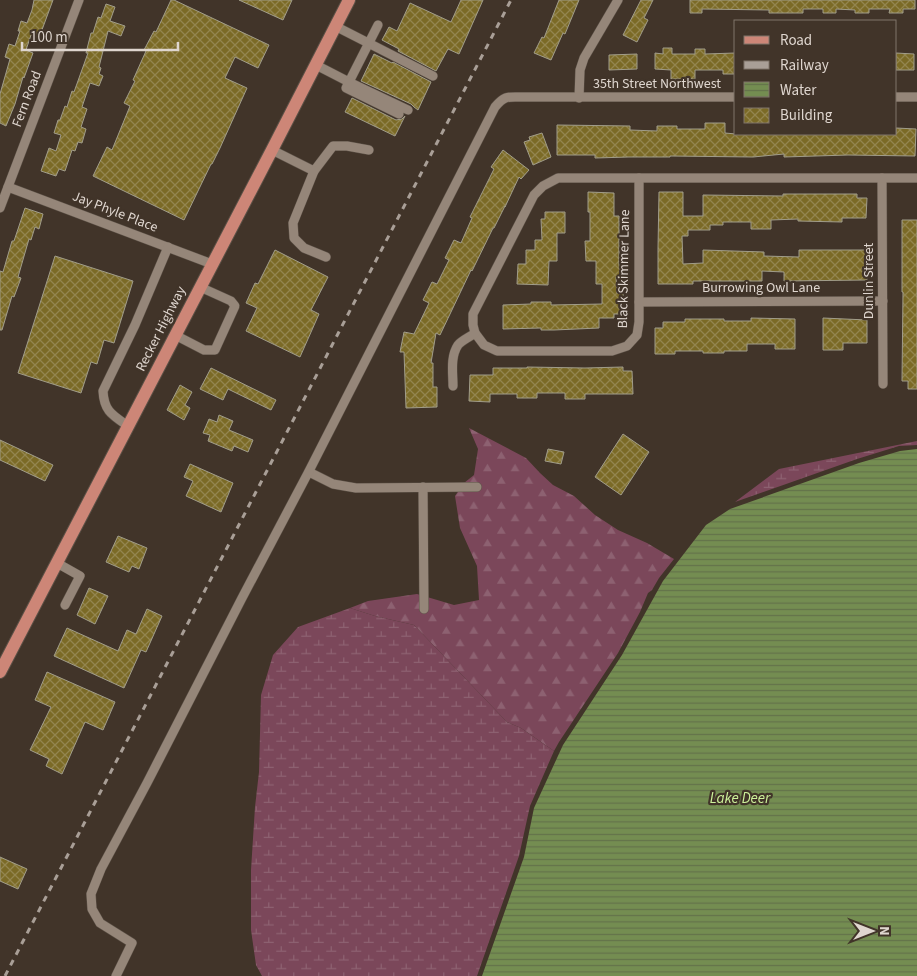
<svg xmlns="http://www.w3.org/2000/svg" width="917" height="976" font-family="'Source Sans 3',sans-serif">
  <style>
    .forest { fill: url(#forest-firs) }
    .wetland { fill: url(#wetland-marsh) }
    .water { fill: url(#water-rules) }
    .building { fill: url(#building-cross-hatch); stroke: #a19d8a }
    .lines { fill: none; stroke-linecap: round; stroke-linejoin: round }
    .minor-casing { stroke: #5b5046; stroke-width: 10 }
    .major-casing { stroke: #5b5046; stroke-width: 14 }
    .minor { stroke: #958679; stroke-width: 9 }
    .major { stroke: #cd8677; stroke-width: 12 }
    .rail { stroke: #a99f97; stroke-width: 3; stroke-dasharray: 6 6; stroke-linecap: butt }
    .labels { text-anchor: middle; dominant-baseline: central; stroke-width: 4.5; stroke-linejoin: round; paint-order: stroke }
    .street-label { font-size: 14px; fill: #dfd6cf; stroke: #413429 }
    .water-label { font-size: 15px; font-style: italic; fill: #cef29b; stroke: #413429 }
  </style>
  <defs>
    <pattern id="forest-firs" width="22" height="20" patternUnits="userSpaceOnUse" patternTransform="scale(1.25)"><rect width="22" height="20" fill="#7b475a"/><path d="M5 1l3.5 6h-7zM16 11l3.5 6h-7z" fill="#8d6171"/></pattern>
    <pattern id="wetland-marsh" width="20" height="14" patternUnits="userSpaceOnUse" patternTransform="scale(1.25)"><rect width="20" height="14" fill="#7b475a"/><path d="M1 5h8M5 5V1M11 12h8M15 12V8" fill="none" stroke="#8d6171"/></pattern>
    <pattern id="water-rules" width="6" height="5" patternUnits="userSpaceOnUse" patternTransform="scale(1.25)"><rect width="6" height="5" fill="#748d51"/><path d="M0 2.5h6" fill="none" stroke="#63724a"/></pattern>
    <pattern id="building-cross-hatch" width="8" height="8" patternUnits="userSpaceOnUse" patternTransform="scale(1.25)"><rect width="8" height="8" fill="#7b6a26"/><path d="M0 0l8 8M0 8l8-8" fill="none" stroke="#93854f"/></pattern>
  </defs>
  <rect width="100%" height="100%" fill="#413429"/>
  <polygon class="forest" points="469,428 526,458 540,473 553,485 574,496 595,515 618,530 647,543 674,559 659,578 652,590 648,593 640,612 618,653 559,742 554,751 521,728 507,722 414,625 375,616 350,608 368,601 417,594 454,605 479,600 477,566 460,528 455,496 464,483 474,475 478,449"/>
  <g class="wetland">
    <polygon points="917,441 917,445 899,446 857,459 735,502 779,469"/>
    <polygon points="350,608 375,616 414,625 507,722 521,728 554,751 530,806 519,856 477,976 262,976 256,965 251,930 251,870 255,807 259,772 261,695 273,655 298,627"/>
  </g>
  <polygon class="water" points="917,449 917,976 482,976 524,857 534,808 563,745 622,655 663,581 706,525 730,509 859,463 900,451"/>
  <g class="building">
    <polygon points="34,0 53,0 39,38 31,35 26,50 33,53 24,78 23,77 15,104 6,126 0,123 0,94 10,59 5,57 9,44 15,46 20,31 18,31 21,21 27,23 32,10"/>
    <polygon points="171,0 174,0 269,45 258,68 235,57 225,78 247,88 220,148 212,164 211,164 184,220 93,176 107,147 112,150 130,106 124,103 135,81 133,80 146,51 144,50 154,31 156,32"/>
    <polygon points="239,0 292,0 283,20"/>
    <polygon points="461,0 483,0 459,54 448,49 436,71 398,51 399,49 382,40 389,27 397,31 410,3 451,22"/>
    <polygon points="559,0 579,0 565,34 563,33 551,60 534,53 542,37 544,38"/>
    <polygon points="641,0 653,0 644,18 648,20 637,42 623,35"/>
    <polygon points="690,0 915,0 915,9 903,9 903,13 889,13 890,9 869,9 869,13 855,13 855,10 836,9 836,13 823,13 823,9 803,9 803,13 769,13 769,10 702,9 702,13 690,13"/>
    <polygon points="106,4 115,7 110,21 125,26 121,36 108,31 99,67 101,68 99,74 103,76 99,86 90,83 82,107 87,109 81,127 86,129 82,143 78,142 75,151 72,150 65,171 59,169 56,176 41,171 49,148 56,151 61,135 54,133 58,120 60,120 65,106 67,107 72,91 74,92 88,53 86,53 91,33 93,33 98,17 101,18"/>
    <polygon points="663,48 672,48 672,54 695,54 695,49 705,49 705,54 735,53 736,74 723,74 723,70 695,70 695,79 671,79 671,70 655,69 655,53 663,54"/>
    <polygon points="896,53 914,54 914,70 896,70"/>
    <polygon points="374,54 392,63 393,62 431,82 418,110 414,107 411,104 361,81"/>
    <polygon points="637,54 637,69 609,70 609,55"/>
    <polygon points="352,98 396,120 402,119 405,116 395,136 345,112"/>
    <polygon points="705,123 725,123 725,133 736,134 896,134 896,128 916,129 915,156 848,155 784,157 784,154 753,157 670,156 670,157 629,157 595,158 595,155 557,155 557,125 630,126 630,130 657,131 657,126 677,126 677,129 705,129"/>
    <polygon points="542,133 551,157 533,165 524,142 530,140 529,137"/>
    <polygon points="503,150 529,170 521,179 519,177 505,207 505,206 494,228 493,228 472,271 471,270 440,335 436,333 431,363 433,363 433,387 437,387 437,407 406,408 404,352 400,352 404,332 414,334 429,303 423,300 432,282 437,284 449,260 445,258 454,240 461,243 472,218 470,217 494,169 491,167"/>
    <polygon points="588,192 614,193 614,216 619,216 619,264 620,277 616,277 617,293 623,293 623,314 614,314 614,318 599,318 599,328 554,330 541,330 541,328 503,329 503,305 531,304 531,302 551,302 551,305 602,304 602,284 596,284 596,261 586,261 585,241 590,241 590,212 588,212"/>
    <polygon points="659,192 683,192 683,216 703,216 703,195 783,196 783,194 857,194 857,198 867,198 866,218 842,218 842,222 798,221 798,219 771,220 771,229 751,229 751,222 723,222 723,225 710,225 710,230 688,230 688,236 682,236 683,264 703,263 703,250 764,252 764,256 799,257 799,250 866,250 867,280 784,281 784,272 762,271 762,281 693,281 693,284 658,284 658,248"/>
    <polygon points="25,208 43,214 39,229 35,227 31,240 29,239 18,277 21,278 14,297 12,296 2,330 0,330 0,271 3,272 12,241 14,241"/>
    <polygon points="545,212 565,212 565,233 557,233 557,261 549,261 548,285 517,284 518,264 526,264 526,250 535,250 535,240 542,240 541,219 545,219"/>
    <polygon points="902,220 917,220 917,389 908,389 908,381 902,381 903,292 902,292"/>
    <polygon points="275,250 328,277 311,310 319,314 300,357 246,331 257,308 246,303 255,283 258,284"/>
    <polygon points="55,256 133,281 114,343 104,340 97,364 91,362 81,393 18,373"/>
    <polygon points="751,318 795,319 795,349 775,349 775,344 747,344 747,351 724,351 724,353 703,353 703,351 675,351 675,354 655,354 655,328 663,328 663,322 685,322 685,319 724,319 724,321 751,321"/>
    <polygon points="823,318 867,320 867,343 843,343 843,350 823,350"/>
    <polygon points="527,367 585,368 623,367 623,371 632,371 633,394 585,394 585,399 565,399 565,393 537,393 537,398 517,398 517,394 490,394 490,402 469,401 470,375 493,375 493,368 527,368"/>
    <polygon points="211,368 276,400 271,410 228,389 223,400 200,389"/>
    <polygon points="180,385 192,392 185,405 190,408 184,420 167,410"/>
    <polygon points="219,415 233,421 229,430 253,440 248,452 234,446 232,451 208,441 210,435 203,433 209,419 217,422"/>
    <polygon points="623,434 649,452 621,495 595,477"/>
    <polygon points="0,440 53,465 45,481 0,460"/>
    <polygon points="548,449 564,452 561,464 545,461"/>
    <polygon points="190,464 233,483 221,512 186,496 193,481 184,477"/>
    <polygon points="118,536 147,548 139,569 132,566 129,572 106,562"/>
    <polygon points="89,588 108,596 95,624 77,615"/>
    <polygon points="147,609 162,616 146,652 141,650 124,688 54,656 67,628 118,651 127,630 136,634"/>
    <polygon points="47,672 115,702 103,730 85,722 62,774 46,766 49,759 30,750 51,707 35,700"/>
    <polygon points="0,857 27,869 18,889 0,881"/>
  </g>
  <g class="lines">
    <defs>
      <g id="minor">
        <polyline points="335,26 433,76"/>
        <polyline points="316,65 349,82 378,25"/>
        <polyline points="896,97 917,97"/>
        <polyline points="579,98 580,70 584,58 618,0"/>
        <polyline points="399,114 346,88 349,82 408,110"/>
        <polyline points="272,150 314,171 333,146 347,146 369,150"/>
        <polyline points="314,171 293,223 294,238 304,248 326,257"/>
        <polyline points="882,178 883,384"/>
        <polyline points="8,187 212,264"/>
        <polyline points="0,208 79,0"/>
        <polyline points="639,302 883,301"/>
        <polyline points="475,333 484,345 497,351 612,351 627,346 637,335 639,322 639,178"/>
        <polyline points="175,335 204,350 215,350 235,306 231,301 200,287"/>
        <path d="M453,386C453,373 450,357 458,345C462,340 470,337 475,333L473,325V314L534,195L543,186L558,178H917"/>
        <path d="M128,426C112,415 104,411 103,391L135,325L168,247"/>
        <polyline points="309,472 333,484 356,488 477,487"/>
        <polyline points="423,487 424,609"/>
        <polyline points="57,563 80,576 65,605"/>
        <path d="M116,976L132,943L100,923L92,909L91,894L101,869L147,783L242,598L308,473L495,107C505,95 508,97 523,97H736"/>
      </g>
      <polyline id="major" points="0,672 274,146 349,0"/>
    </defs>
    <use href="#minor" class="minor-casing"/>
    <use href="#major" class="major-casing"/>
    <use href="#minor" class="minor"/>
    <use href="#major" class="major"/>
    <polyline class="rail" points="5,976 511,0"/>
  </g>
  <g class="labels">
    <g class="street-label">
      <text x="657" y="84">35th Street Northwest</text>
      <text transform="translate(27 99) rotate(-69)">Fern Road</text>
      <text transform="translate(115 212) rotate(21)">Jay Phyle Place</text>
      <text transform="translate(624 269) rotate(-89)">Black Skimmer Lane</text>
      <text transform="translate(869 281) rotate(-90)">Dunlin Street</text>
      <text x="761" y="288">Burrowing Owl Lane</text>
      <text transform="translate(161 329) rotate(-63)">Recker Highway</text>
    </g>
    <g class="water-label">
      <text x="740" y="798">Lake Deer</text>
    </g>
  </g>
  <rect x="734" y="20" width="162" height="115" fill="#413429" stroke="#80756b"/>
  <rect x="744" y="36" width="25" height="8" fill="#cd8677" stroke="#80756b"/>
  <text x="780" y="45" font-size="15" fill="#dfd6cf">Road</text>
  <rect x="744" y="61" width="25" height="8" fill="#a99f97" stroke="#80756b"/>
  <text x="780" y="70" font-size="15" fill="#dfd6cf">Railway</text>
  <rect x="744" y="82" width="25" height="15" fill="url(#water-rules)" stroke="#80756b"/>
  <text x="780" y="95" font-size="15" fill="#dfd6cf">Water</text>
  <rect x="744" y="108" width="25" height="15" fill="url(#building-cross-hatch)" stroke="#80756b"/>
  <text x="780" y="120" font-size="15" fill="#dfd6cf">Building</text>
  <g transform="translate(872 931) rotate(90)" stroke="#413429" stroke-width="4" paint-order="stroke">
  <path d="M0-4L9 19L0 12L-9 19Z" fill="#dfd6cf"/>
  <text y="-8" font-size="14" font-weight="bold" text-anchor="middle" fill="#dfd6cf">N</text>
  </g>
  <path d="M22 42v8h156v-8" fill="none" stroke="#dfd6cf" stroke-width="2.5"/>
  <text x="30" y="42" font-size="15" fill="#dfd6cf" stroke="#413429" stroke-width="4" paint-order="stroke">100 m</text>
</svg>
